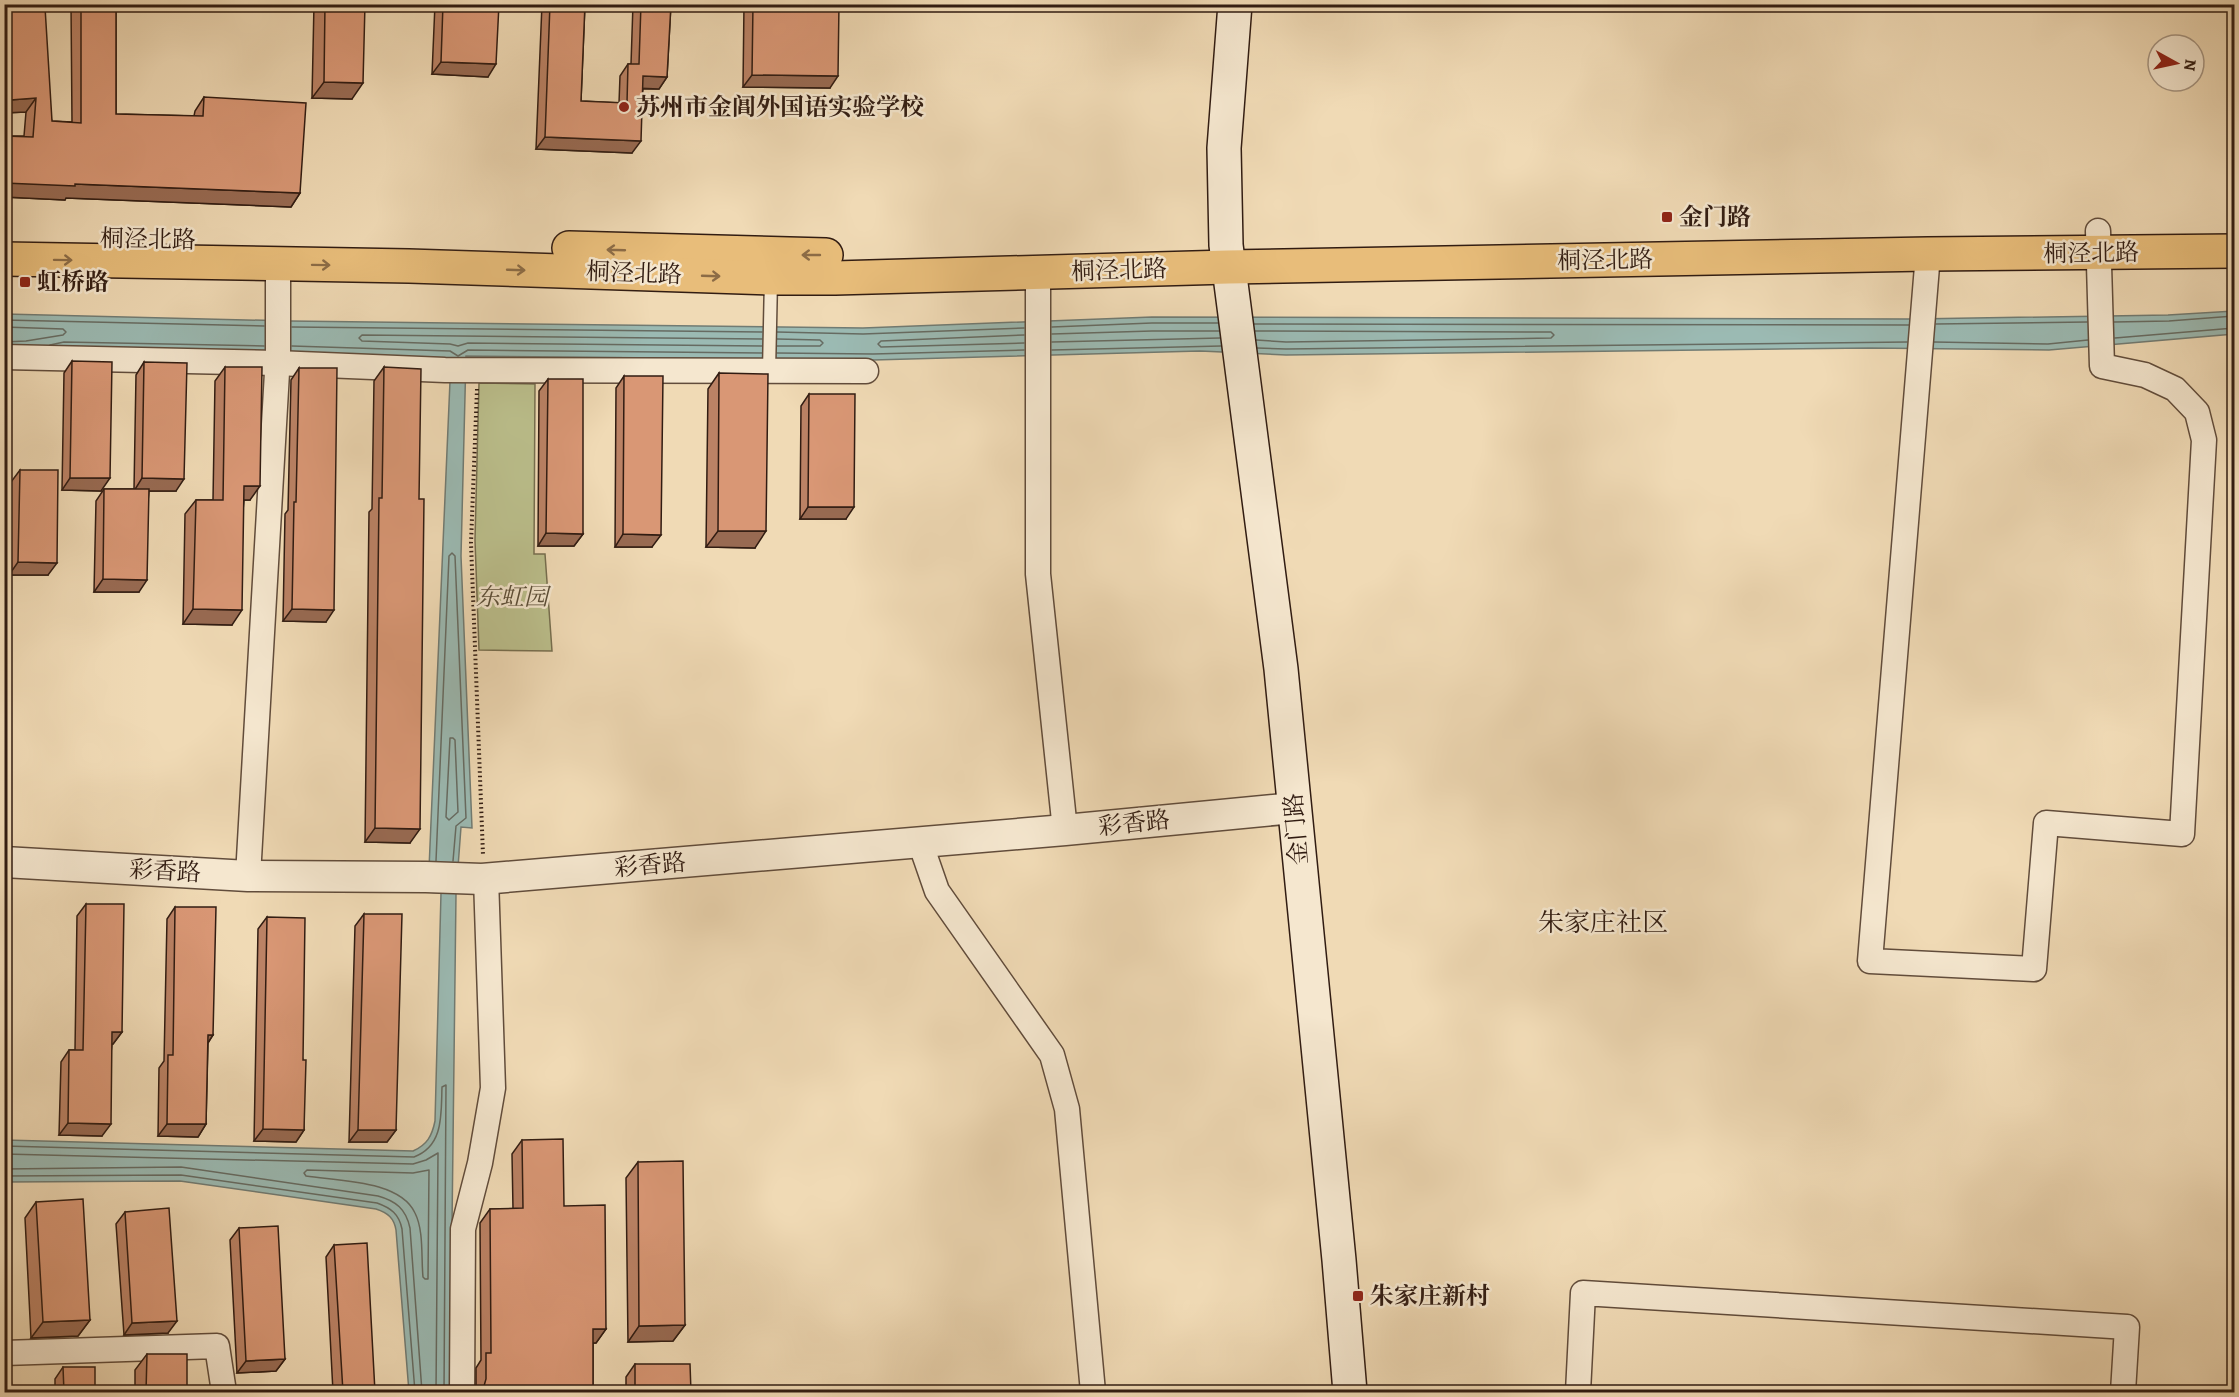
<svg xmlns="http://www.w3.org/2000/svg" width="2239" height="1397" font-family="Alegreya,'Noto Serif SC',serif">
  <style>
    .green { fill: #bbbf8c; stroke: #766e4f; stroke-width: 1.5 }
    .water { fill: #9bbab3; stroke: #717b73; stroke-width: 1.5 }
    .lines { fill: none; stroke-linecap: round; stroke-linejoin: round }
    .shore { stroke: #666b62; stroke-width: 1.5 }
    .service-casing { stroke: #614c3b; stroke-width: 15 }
    .minor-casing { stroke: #614c3b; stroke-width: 27 }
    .tertiary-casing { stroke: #614c3b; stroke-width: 33 }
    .secondary-casing { stroke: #311c12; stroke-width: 36 }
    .primary-casing { stroke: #311c12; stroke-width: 36 }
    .path { stroke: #311c12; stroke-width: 4; stroke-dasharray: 1.5 3; stroke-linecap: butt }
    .service { stroke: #f5e7cf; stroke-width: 12 }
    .minor { stroke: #f5e7cf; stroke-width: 24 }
    .tertiary { stroke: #f5e7cf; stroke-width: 30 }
    .secondary { stroke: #f5e7cf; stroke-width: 33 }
    .primary { stroke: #e8bd7a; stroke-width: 33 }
    .wall { fill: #bb8265; stroke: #311c12; stroke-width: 1.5 }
    .shaded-wall { fill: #986a52; stroke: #311c12; stroke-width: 1.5 }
    .building { fill: #d99775; stroke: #311c12; stroke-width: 1.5 }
    .oneway { stroke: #8c6c46 }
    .poi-dot { fill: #8f2418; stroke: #f5e7cf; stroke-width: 2 }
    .labels { text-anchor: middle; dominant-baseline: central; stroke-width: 5; stroke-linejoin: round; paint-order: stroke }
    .poi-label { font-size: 24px; font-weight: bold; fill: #311c12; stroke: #f5e7cf; text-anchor: start }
    .street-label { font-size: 24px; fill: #311c12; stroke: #f5e7cf }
    .park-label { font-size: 24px; font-style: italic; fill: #5a4d37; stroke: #f5e7cf }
    .neighbourhood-label { font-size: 26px; fill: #311c12; stroke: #f5e7cf }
  </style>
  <rect width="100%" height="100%" fill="#f0dab5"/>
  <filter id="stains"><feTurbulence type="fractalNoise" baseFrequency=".00333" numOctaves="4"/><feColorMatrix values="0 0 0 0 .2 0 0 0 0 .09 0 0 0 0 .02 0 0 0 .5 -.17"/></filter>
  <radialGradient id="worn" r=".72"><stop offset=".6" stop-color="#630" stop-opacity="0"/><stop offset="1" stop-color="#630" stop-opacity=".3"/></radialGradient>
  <polygon class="green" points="479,383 535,384 534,554 545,554 552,651 479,650 475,540"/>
  <path class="water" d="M2234,311V334L2049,350L1870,348L1286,355L1200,351L873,360L466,356L461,556L472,828L461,827L456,894L450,1392H409L396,1230C394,1218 388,1213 376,1209L180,1181L5,1182V1140L413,1151C427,1145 432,1136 435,1121L441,893L428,892L451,358L267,352L5,355V314L290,321L863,328L1152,317L1913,319L2168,315Z"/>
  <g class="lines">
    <g class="shore">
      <polyline points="4,320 264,326"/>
      <polyline points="2114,322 2169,321 2234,316"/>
      <polyline points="1254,324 1909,325"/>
      <polyline points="1936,324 2087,322"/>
      <polyline points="4,327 63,329 66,332 63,335 26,341 4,342"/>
      <polyline points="292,327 762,332"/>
      <polyline points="1052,327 1152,323 1218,323"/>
      <polyline points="1255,331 1551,332 1554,335 1551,338 1286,342 1256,340"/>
      <polyline points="777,332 863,334 1024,328"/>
      <polyline points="1052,334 1152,331 1219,331"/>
      <polyline points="1024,335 881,341 878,344 881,347 1024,343"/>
      <polyline points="2115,338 2234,328"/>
      <polyline points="1052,342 1220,338"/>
      <polyline points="1934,342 2048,344 2088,340"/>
      <polyline points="50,345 64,342 264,346"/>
      <polyline points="292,346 450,351 458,356 468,350 762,353"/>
      <polyline points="762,346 468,343 458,346 450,344 362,341 359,338 362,335 762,339"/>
      <polyline points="777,346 820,346 823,343 820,340 777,339"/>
      <polyline points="1257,348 1286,349 1907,342"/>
      <polyline points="1052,350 1221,346"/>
      <polyline points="777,353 873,354 1024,350"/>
      <polygon points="450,738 453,738 455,740 458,812 449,820 446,817"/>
      <polyline points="436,861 449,556 452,553 455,556 466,818 456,826 453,861"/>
      <path d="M4,1146L414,1157C444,1146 441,1114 442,1087L446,1085L444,1392"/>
      <polyline points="4,1154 413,1164 426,1160 438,1153 436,1392"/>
      <path d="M4,1169L181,1167L378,1196C396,1201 406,1209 410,1228L422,1392"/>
      <path d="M307,1170L413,1173L429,1170L428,1279H425L423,1277C421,1257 424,1231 415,1213C400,1180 338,1181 306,1176L304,1173Z"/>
      <path d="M4,1176L181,1175L377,1203C391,1208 399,1214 402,1229L415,1392"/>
    </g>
    <defs>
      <polyline id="service" points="769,371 771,279"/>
      <g id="minor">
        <polyline points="1928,254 1870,961 2034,969 2046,823 2182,834 2204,440 2197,412 2175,389 2145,375 2102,366 2098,231"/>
        <polyline points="1038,272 1038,574 1065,830"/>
        <polyline points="4,357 276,363 445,370 866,371"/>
        <polyline points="920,842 937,891 1052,1055 1067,1109 1093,1392"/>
        <polyline points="248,876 278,355 278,264"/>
        <polyline points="4,1353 217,1346 224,1392"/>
        <polyline points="462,1392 463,1229 480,1163 493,1088 486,878"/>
        <polyline points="1578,1392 1583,1293 2127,1327 2123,1392"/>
      </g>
      <polyline id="tertiary" points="4,862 248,876 426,877 482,879 1065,830 1294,808"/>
      <polyline id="secondary" points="1235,4 1224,148 1226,245 1281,669 1339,1260 1350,1392"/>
      <g id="primary">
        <polyline points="569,248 826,255"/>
        <polyline points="4,259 409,266 771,278 835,278 1228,267 1928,254 2234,251"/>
      </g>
    </defs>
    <use href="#service" class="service-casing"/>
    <use href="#minor" class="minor-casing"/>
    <use href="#tertiary" class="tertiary-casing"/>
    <use href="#secondary" class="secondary-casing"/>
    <use href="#primary" class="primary-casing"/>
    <polyline class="path" points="477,389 471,543 483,855"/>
    <use href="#service" class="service"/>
    <use href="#minor" class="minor"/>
    <use href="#tertiary" class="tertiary"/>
    <use href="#secondary" class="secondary"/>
    <use href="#primary" class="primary"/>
  </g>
  <g class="wall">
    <polygon points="4,4 15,9 52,121 72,122 71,4 116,4 116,114 194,116 195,111 204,97 300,193 291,207 66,198 65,200 4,197 4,136 24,136 26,112 4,113"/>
    <polygon points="314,4 365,4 352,99 312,98"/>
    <polygon points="435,4 499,4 488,77 432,74"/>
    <polygon points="542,4 585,4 581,101 619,103 620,76 628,64 631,64 633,4 671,4 667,77 659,89 643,89 632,153 536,149"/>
    <polygon points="744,4 839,4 830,88 743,87"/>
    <polygon points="72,361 101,491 62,490 64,373"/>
    <polygon points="144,362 176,491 149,491 139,592 94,592 96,501 104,489 134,489 136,375"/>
    <polygon points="225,367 250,500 244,500 232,625 183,624 185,514 196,500 213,500 215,381"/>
    <polygon points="384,367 410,843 365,842 369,512 372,509 374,381"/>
    <polygon points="299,368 326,622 283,621 285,514 288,510 291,380"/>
    <polygon points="719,373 755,548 706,547 708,389"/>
    <polygon points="624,376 652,547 615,547 616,388"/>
    <polygon points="548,379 583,534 574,546 538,546 539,391"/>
    <polygon points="809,394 846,519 800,519 801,406"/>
    <polygon points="20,470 48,575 9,575 11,482"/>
    <polygon points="86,904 122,1032 113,1044 112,1044 102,1136 59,1135 61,1062 69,1050 75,1050 77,916"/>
    <polygon points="175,907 213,1035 208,1043 206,1124 198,1137 158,1136 159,1068 164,1061 167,919"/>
    <polygon points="364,914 396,1130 387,1142 349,1142 355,926"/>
    <polygon points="267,917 303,1060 304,1130 296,1142 254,1141 258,929"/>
    <polygon points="522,1140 564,1206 606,1329 596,1343 593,1343 593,1392 476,1392 476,1368 481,1360 480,1223 490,1209 513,1209 512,1154"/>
    <polygon points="638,1162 685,1325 673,1341 628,1342 626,1178"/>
    <polygon points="36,1202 90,1320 78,1336 31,1338 25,1218"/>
    <polygon points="125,1212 168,1333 124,1335 116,1224"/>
    <polygon points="239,1228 285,1359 276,1371 237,1373 230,1240"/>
    <polygon points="334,1245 375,1392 333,1392 326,1257"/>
    <polygon points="147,1354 187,1392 135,1392 135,1370"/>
    <polygon points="635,1364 691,1392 626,1392 626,1377"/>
    <polygon points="63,1367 95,1392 55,1392 55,1379"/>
  </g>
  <g class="shaded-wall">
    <polygon points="4,5 18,5 9,17 5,17"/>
    <polygon points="441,62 496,64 488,77 432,74"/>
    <polygon points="752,75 838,76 830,88 743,87"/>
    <polygon points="643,76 667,77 659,89 635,88"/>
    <polygon points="324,82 363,83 352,99 312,98"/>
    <polygon points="36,98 26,112 4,113 4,108 10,100"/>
    <polygon points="545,137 641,141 632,153 536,149"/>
    <polygon points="4,183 75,184 300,193 291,207 66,198 65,200 4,197"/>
    <polygon points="70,478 110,478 101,491 62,490"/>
    <polygon points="142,478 184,479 176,491 134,491"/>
    <polygon points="244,486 260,486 250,500 234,500"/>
    <polygon points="808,507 854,507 846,519 800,519"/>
    <polygon points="718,531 766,531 755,548 706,547"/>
    <polygon points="546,533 583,534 574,546 538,546"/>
    <polygon points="623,534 661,535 652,547 615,547"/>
    <polygon points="18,562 57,563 48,575 9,575"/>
    <polygon points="103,579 147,580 139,592 94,592"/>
    <polygon points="193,609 242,610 232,625 183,624"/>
    <polygon points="292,609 334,610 326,622 283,621"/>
    <polygon points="375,828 420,829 410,843 365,842"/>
    <polygon points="112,1032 122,1032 113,1044 104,1044"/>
    <polygon points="208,1035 213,1035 205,1047"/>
    <polygon points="68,1123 111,1124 102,1136 59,1135"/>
    <polygon points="167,1124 206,1124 198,1137 158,1136"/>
    <polygon points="263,1129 304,1130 296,1142 254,1141"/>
    <polygon points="358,1130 396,1130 387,1142 349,1142"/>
    <polygon points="90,1320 78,1336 31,1338 43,1322"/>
    <polygon points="177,1321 168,1333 124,1335 132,1323"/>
    <polygon points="685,1325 673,1341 628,1342 639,1326"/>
    <polygon points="593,1329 606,1329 596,1343 583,1343"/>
    <polygon points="285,1359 276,1371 237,1373 246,1361"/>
  </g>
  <g class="building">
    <polygon points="81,4 116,4 116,114 203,116 204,97 306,103 300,193 75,184 75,186 4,183 4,136 33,137 36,98 10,100 5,10 45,7 52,121 81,123"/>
    <polygon points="325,4 365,4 363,83 324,82"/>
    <polygon points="443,4 499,4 496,64 441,62"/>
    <polygon points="550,4 585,4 581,101 627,103 628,64 639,64 641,4 671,4 667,77 643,76 641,141 545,137"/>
    <polygon points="753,4 839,4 838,76 752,75"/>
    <polygon points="72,361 112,362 110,478 70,478"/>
    <polygon points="144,362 187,363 184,479 142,478"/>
    <polygon points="225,367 262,367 260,486 244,486 242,610 193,609 196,500 223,500"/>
    <polygon points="384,367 421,369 419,499 424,499 420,829 375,828 379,498 382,498"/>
    <polygon points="299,368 337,368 334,610 292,609 294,502 296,502"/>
    <polygon points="719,373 768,374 766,531 718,531"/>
    <polygon points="624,376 663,376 661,535 623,534"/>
    <polygon points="548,379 583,379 583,534 546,533"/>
    <polygon points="809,394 855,394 854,507 808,507"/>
    <polygon points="20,470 58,470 57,563 18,562"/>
    <polygon points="104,489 149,489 147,580 103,579"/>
    <polygon points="86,904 124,904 122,1032 112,1032 111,1124 68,1123 69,1050 83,1050"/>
    <polygon points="175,907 216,907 213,1035 208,1035 206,1124 167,1124 168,1055 173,1055"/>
    <polygon points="364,914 402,914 396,1130 358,1130"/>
    <polygon points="267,917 305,918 303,1060 306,1060 304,1130 263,1129"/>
    <polygon points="563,1139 564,1206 605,1205 606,1329 593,1329 593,1392 479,1392 479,1390 484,1386 486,1379 486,1353 491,1353 490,1209 523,1208 522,1140"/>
    <polygon points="683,1161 685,1325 639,1326 638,1162"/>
    <polygon points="83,1199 90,1320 43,1322 36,1202"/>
    <polygon points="169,1208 177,1321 132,1323 125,1212"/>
    <polygon points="278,1226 285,1359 246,1361 239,1228"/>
    <polygon points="367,1243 375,1392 343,1392 334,1245"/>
    <polygon points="4,1348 7,1351 7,1358 10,1357 12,1392 4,1392"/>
    <polygon points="147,1354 187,1354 187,1392 146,1392"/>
    <polygon points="635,1364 690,1364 691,1392 635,1392"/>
    <polygon points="63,1367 95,1367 95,1392 64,1392"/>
  </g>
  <defs><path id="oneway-shaft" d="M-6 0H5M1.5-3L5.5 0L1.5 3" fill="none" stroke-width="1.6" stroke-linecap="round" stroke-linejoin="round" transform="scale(1.5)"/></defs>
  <g class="oneway">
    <use href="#oneway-shaft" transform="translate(616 250) rotate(-178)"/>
    <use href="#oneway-shaft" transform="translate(811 255) rotate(-180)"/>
    <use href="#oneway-shaft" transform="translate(63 260) rotate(1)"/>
    <use href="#oneway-shaft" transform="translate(321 265) rotate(1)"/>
    <use href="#oneway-shaft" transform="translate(516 270) rotate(2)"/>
    <use href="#oneway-shaft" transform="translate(711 276) rotate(2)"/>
  </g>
  <g class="poi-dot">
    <circle cx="624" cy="107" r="6"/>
    <rect x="1661" y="211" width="12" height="12" rx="3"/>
    <rect x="19" y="276" width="12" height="12" rx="3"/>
    <rect x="1352" y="1290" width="12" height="12" rx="3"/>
  </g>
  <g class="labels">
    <g class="poi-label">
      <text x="636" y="107">苏州市金阊外国语实验学校</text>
      <text x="1679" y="217">金门路</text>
      <text x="37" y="282">虹桥路</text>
      <text x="1370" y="1296">朱家庄新村</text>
    </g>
    <g class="street-label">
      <text transform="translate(148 239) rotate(1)">桐泾北路</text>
      <text transform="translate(2091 253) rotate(-1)">桐泾北路</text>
      <text transform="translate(1605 260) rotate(-1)">桐泾北路</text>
      <text transform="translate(1119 270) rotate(-2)">桐泾北路</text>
      <text transform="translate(634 273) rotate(2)">桐泾北路</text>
      <text transform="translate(1134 823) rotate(-6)">彩香路</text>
      <text transform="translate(1296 829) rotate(-95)">金门路</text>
      <text transform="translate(650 865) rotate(-5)">彩香路</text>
      <text transform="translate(165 871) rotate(3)">彩香路</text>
    </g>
    <g class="park-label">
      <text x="512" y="597">东虹园</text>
    </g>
    <g class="neighbourhood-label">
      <text x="1603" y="922">朱家庄社区</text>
    </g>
  </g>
  <rect width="2239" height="1397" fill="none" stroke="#f0dab5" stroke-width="24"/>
  <rect x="6" y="6" width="2227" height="1385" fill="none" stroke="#311c12" stroke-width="3"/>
  <rect x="12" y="12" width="2215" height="1373" fill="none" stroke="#311c12" stroke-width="1.5"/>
  <g transform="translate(2176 63) rotate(98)"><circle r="28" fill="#f5e7cf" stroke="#a79683" stroke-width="1.5"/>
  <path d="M0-4.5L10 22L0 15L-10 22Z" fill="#8f2418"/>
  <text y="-9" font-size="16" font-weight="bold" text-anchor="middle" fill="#311c12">N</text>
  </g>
  <rect width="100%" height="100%" filter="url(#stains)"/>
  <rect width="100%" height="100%" fill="url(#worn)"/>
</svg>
